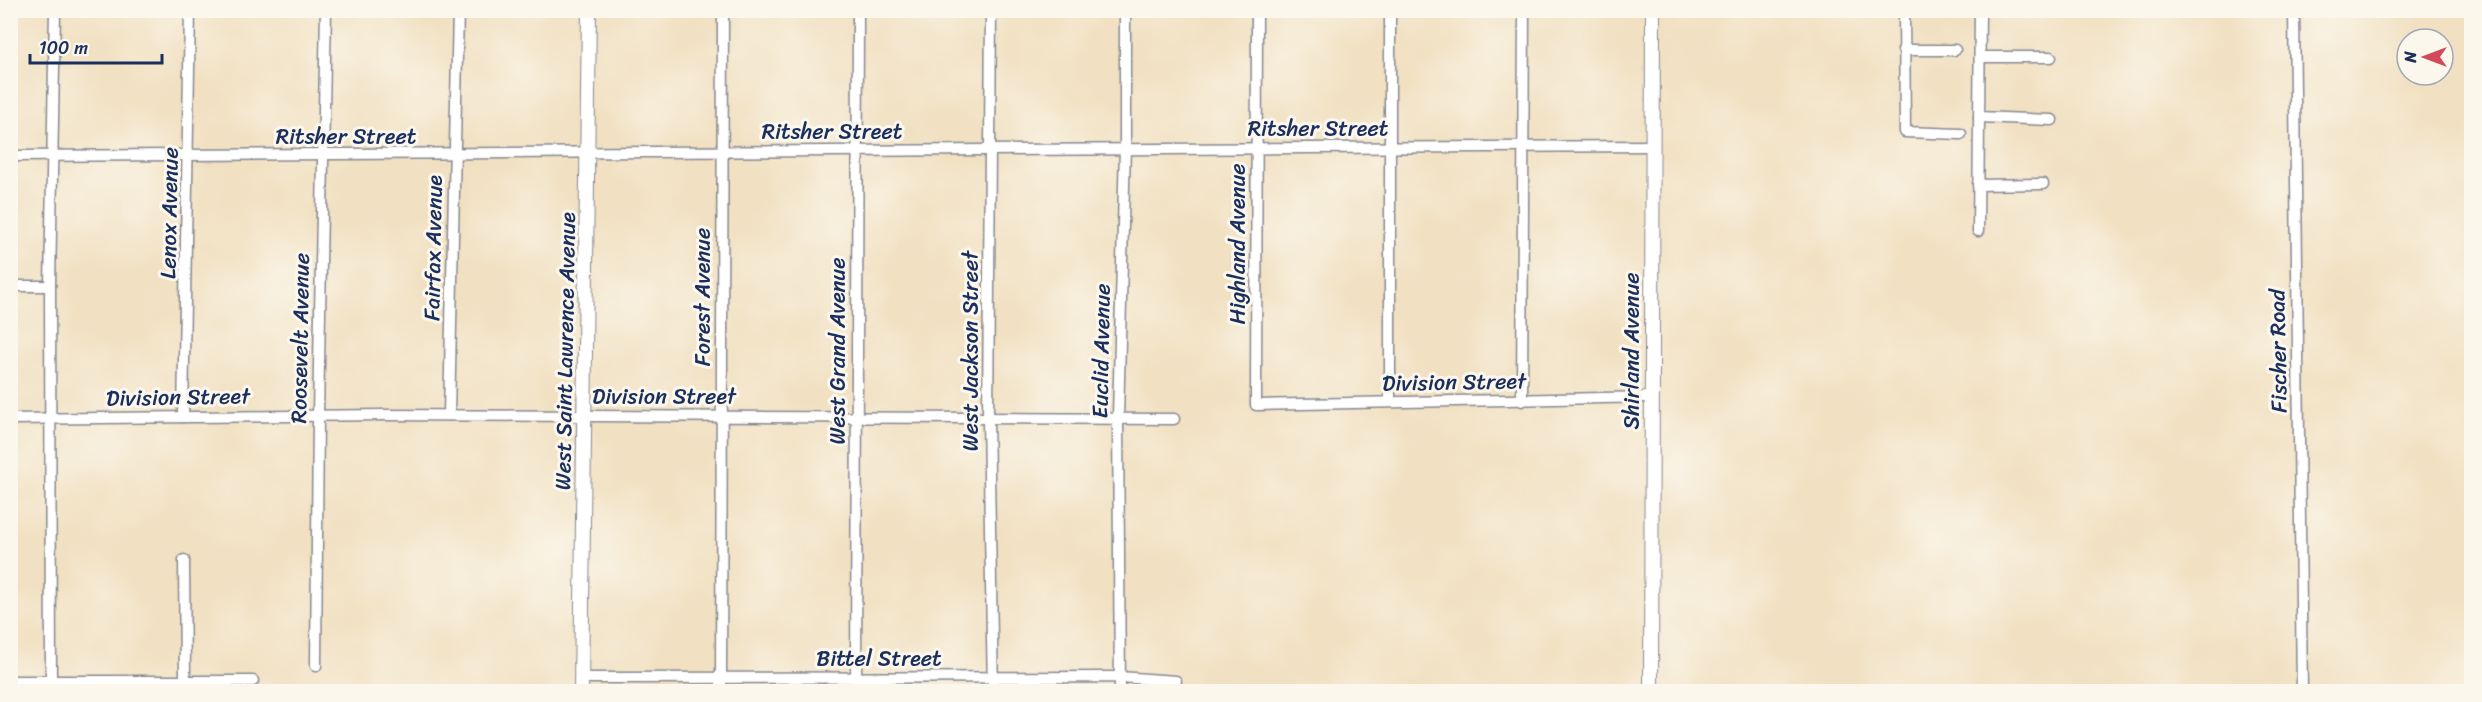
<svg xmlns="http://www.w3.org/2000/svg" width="2482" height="702" font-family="Sriracha,sans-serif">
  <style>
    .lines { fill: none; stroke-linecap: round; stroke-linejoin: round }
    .minor-casing { stroke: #868890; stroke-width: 13 }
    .tertiary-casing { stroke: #868890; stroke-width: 16 }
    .minor { stroke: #fff; stroke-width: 10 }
    .tertiary { stroke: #fff; stroke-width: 14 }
    .labels { text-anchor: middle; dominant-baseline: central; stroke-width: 6; stroke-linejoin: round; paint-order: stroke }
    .street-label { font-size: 22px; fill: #1b2f5e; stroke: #fbf7ec }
  </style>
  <rect width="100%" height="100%" fill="#fbf7ec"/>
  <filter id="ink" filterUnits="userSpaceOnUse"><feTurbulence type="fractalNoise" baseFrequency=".0167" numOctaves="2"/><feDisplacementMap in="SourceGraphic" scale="12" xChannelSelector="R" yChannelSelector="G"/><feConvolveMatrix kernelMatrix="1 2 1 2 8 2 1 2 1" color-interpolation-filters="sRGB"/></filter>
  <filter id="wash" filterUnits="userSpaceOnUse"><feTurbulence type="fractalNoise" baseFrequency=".008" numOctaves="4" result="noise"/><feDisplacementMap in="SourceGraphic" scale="24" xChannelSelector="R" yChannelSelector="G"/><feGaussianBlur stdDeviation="1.35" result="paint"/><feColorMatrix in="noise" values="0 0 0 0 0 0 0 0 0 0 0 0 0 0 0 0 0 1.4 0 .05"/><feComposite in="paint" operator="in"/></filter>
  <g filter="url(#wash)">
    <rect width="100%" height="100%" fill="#f1e0c1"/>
  </g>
  <g filter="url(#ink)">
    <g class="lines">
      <defs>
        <g id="minor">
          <polyline points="991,10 988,419 993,692"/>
          <polyline points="1257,10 1256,405 1652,397"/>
          <polyline points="1904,10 1905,132 1961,134"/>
          <polyline points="2294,10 2302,692"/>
          <polyline points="1903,50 1955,50"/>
          <polyline points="1980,57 2051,57"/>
          <polyline points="1979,117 2052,120"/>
          <polyline points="10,156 1653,146"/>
          <polyline points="1978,185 2043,184"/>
          <polyline points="1978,231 1980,10"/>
          <polyline points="10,286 50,286"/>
          <polyline points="1390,401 1390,10"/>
          <polyline points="1522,401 1524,10"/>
          <polyline points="449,415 458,10"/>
          <polyline points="183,417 190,10"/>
          <polyline points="10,419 385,415 1174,419"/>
          <polyline points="184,560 185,680"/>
          <polyline points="316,666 318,415 326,10"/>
          <polyline points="581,678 1120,677 1176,681"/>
          <polyline points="10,681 253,681"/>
          <polyline points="51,692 50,286 55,10"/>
          <polyline points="721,692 723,10"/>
          <polyline points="856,692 858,10"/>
          <polyline points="1120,692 1118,418 1125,147 1125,10"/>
        </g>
        <g id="tertiary">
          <polyline points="581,692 589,10"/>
          <polyline points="1651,692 1653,10"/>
        </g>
      </defs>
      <use href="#minor" class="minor-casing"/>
      <use href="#tertiary" class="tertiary-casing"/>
      <use href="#minor" class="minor"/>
      <use href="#tertiary" class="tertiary"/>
    </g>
  </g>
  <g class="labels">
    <g class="street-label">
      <text x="1318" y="128">Ritsher Street</text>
      <text x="832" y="131">Ritsher Street</text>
      <text x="346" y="136">Ritsher Street</text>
      <text transform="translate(169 213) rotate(-89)">Lenox Avenue</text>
      <text transform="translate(1237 244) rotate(-90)">Highland Avenue</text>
      <text transform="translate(433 248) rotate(-89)">Fairfax Avenue</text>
      <text transform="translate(702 297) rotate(-90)">Forest Avenue</text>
      <text transform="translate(300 338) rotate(-89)">Roosevelt Avenue</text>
      <text transform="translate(565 351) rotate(-89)">West Saint Lawrence Avenue</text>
      <text transform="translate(837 351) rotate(-90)">West Grand Avenue</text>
      <text transform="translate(970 351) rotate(-90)">West Jackson Street</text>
      <text transform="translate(1101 351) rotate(-89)">Euclid Avenue</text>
      <text transform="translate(1631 351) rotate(-90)">Shirland Avenue</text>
      <text transform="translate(2278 351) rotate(-91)">Fischer Road</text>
      <text transform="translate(1454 382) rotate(-1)">Division Street</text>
      <text x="664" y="396">Division Street</text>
      <text transform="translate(178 397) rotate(-1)">Division Street</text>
      <text x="879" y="658">Bittel Street</text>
    </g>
  </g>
  <rect width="2482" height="702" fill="none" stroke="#fbf7ec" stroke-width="36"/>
  <g transform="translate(2425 57) rotate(270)"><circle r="28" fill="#fbf7ec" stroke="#a1a7b3" stroke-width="1.5"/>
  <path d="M0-4.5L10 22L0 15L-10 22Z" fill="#d1495b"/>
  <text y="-9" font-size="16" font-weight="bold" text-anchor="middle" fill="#1b2f5e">N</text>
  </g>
  <path d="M30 54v9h132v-9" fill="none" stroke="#1b2f5e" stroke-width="3"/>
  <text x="39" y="54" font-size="18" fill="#1b2f5e" stroke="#fbf7ec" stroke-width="4.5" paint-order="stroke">100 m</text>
</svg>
